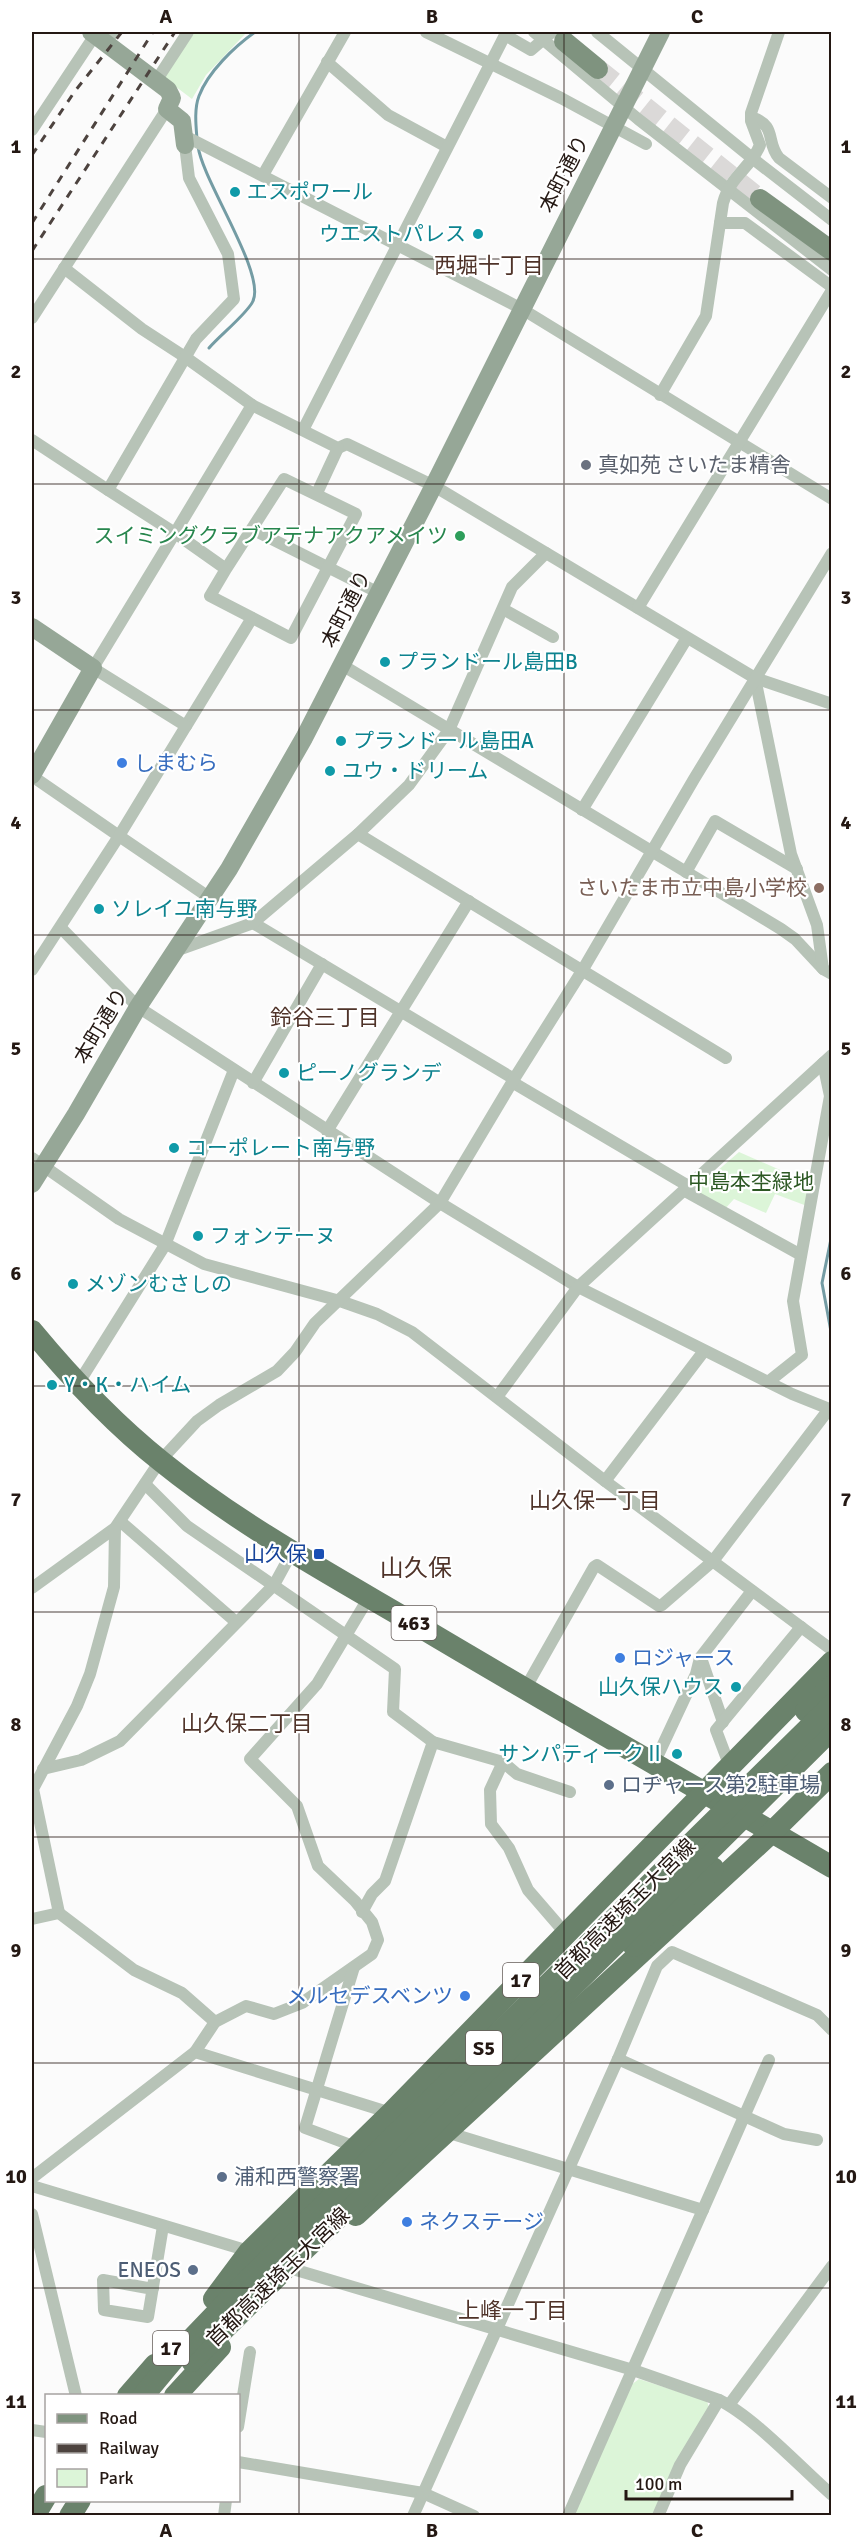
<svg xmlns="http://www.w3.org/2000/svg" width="863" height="2547" font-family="Signika,'Noto Sans JP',sans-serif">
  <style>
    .green { fill: #dcf5d8 }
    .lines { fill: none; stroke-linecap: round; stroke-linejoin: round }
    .stream { stroke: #749ca4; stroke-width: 3 }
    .primary-tunnel { stroke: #dbd9d8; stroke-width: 20; stroke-dasharray: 20 10; stroke-linecap: butt }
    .street { stroke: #b7c3b7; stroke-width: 12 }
    .secondary { stroke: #96a797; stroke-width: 18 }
    .primary { stroke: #7f937f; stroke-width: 20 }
    .highway { stroke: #6a826b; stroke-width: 22 }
    .rail { stroke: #4d433f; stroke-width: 3; stroke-dasharray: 8 8; stroke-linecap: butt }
    .highway-bridge { stroke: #6a826b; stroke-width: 22 }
    .grid { fill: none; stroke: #241813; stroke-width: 1.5; stroke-opacity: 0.55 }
    .culture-dot { fill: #0f9aa8; stroke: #fff; stroke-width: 2 }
    .worship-dot { fill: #6b7280; stroke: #fff; stroke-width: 2 }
    .leisure-dot { fill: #2e9e5b; stroke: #fff; stroke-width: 2 }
    .shop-dot { fill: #3f7fe0; stroke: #fff; stroke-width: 2 }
    .education-dot { fill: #8d6e63; stroke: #fff; stroke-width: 2 }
    .transit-dot { fill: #1a4fb4; stroke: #fff; stroke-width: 2 }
    .service-dot { fill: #5c6f8a; stroke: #fff; stroke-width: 2 }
    .labels { text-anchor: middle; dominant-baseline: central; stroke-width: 4.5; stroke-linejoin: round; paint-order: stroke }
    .shield { fill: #fff; stroke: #665d5a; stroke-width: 1.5 }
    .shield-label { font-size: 20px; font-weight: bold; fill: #241813 }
    .street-label { font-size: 21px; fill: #241813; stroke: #fff }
    .culture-label { font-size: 21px; fill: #0d838f; stroke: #fff; text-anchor: start }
    .worship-label { font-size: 21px; fill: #5b616d; stroke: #fff; text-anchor: start }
    .leisure-label { font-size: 21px; fill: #27864d; stroke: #fff; text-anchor: end }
    .shop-label { font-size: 21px; fill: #366cbe; stroke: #fff; text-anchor: start }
    .education-label { font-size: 21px; fill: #785e54; stroke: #fff; text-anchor: end }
    .park-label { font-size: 21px; fill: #2c5823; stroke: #fff }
    .transit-label { font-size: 21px; fill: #164399; stroke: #fff; text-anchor: end }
    .service-label { font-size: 21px; fill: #4e5e75; stroke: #fff; text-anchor: start }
    .neighbourhood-label { font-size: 22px; fill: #4f3329; stroke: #fff }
    .quarter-label { font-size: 24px; fill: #4f3329; stroke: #fff }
    .neatline { fill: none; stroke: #241813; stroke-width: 2 }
    .grid-label { font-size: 20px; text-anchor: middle; font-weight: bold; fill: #241813 }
  </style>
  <rect width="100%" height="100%" fill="#fbfbfb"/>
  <g class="green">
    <polygon points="195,32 247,32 206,75 192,99 163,77"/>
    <polygon points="739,1152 810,1183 807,1206 775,1194 766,1213 734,1199 724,1210 694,1191"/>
    <polygon points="639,2379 707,2401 709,2408 653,2515 572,2516 627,2388"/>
  </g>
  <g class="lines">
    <g class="stream">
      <path d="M197,139C196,126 194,109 199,96C208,72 234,47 255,32"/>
      <path d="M198,146C202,180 266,273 253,301C248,313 219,336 209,348"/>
      <polyline points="832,1234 822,1283 832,1337"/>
    </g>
    <polyline class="primary-tunnel" points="598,69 760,199"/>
    <g class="street">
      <polyline points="426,32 561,98 646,144"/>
      <polyline points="534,32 638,119 832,270"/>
      <polyline points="597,32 752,158 832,220"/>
      <polyline points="105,43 114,32"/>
      <polyline points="327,62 388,115 447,147"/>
      <polyline points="156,81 188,32"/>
      <path d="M751,117C778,126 765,141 779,158L832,198"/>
      <polyline points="32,130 97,32"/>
      <polyline points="183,135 522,309 832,499"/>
      <polyline points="263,175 345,32"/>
      <polyline points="720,223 745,223 832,287"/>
      <polyline points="64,268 142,329 185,357 252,405 338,448 347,444 434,486 755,678 832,704"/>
      <polyline points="32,318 167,109"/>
      <path d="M660,395L706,316L723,203C730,176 751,168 760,145L751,121V113L779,32"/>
      <polyline points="303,430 505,35 531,50 552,32"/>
      <polyline points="32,440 108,490 196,339 234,299 228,254 189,178 185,145"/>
      <polyline points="108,490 175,533 252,405"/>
      <polyline points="317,493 338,448"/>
      <polyline points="252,529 379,593"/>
      <polyline points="638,608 832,290"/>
      <polyline points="503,609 553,637"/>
      <polyline points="342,665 781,929 795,939 823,969"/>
      <polyline points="755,678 791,854 817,925 823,969 832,974"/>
      <polyline points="186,726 252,618"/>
      <polyline points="32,776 119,836 32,970"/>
      <polyline points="582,810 687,638"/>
      <polyline points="358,834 726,1058"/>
      <polyline points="686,872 715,821 797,869"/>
      <polyline points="210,898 119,836 186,726 93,668 175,533 226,569 284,479 356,514 291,638 210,596 226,569"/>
      <polyline points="253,923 514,1079"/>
      <polyline points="61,928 138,1007 440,1203 578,1287 792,1394 832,1410"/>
      <polyline points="175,951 253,923 358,834 409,785 449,730 512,587 546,553"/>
      <polyline points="512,1082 690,1187"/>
      <polyline points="253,1083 322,964"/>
      <polyline points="327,1131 469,901"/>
      <polyline points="32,1158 119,1219 204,1264 340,1301 377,1314 412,1332 605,1481 704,1351"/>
      <polyline points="685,1191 801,1255"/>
      <polyline points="768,1382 802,1355 793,1301 830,1096 823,1063"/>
      <polyline points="78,1384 165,1245 234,1070"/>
      <polyline points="497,1397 578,1287 832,1055"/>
      <polyline points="605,1481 832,1650"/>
      <polyline points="145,1484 187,1526 395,1669 393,1712 433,1742 503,1762 517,1774 570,1792"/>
      <polyline points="121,1522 236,1622"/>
      <polyline points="32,1588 115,1528 160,1461 197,1421 219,1405 277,1371 295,1352 315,1323 440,1203 514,1079 582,971 694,779 832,553"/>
      <polyline points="369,1597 317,1684 250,1759 297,1806 318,1866 355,1901 372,1922 378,1940 372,1954 302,2003 274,2014 246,2006 215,2022 195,2052 391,2113"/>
      <polyline points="701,1658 723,1722"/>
      <polyline points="525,1689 594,1567 597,1565 659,1606 662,1605 713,1561 829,1409"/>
      <polyline points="659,1753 696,1674 700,1658 752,1591"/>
      <polyline points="503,1762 490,1790 491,1824 509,1848 528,1890 566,1934"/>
      <polyline points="730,1767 716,1730 801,1627"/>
      <polyline points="43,1769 81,1760 120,1741 274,1585 292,1552"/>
      <polyline points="362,1912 372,1894 385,1881 433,1742"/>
      <polyline points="59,1913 33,1789 77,1706 90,1674 114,1587 115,1528"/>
      <polyline points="32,1919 59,1913 134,1970 182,1993 215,2022"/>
      <polyline points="354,1967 305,2128 356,2147"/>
      <polyline points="618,2059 784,2134 817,2140"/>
      <polyline points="446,2132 703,2210"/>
      <polyline points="32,2178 195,2052"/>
      <polyline points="32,2186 252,2252"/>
      <polyline points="32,2214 76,2396"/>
      <path d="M296,2270L633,2370L719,2400C754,2417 801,2468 832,2495"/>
      <polyline points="153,2289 103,2280 104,2310 148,2317 163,2226"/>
      <polyline points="729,2405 832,2266"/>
      <polyline points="238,2427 250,2352"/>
      <polyline points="32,2430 46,2432"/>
      <polyline points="238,2462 423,2493 474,2516"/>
      <polyline points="224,2516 226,2500"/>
      <polyline points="413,2516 618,2059 657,1966 672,1952 817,2015 832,2030"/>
      <polyline points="568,2516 769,2060"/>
      <polyline points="658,2516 680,2465 719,2400"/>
    </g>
    <g class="secondary">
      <polyline points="91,32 168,90 172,98 167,109 182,121 185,145"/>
      <polyline points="32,627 93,668 32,775"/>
      <polyline points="32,1184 76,1114 138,1007 229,869 304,738 429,495 661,32"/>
    </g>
    <g class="primary">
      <polyline points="564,41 598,69"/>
      <polyline points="760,199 832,251"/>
    </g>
    <g class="highway">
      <path d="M32,1331C71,1378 114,1424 162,1462C245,1529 341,1580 432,1634C565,1713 699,1789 832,1867"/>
      <polyline points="356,2215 772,1832 832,1773"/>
      <polyline points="214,2299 249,2252 391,2113 832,1662"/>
      <polyline points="128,2396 155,2365"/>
      <polyline points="175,2396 220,2347"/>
      <polyline points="34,2516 46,2496"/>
      <polyline points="70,2516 80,2500"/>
    </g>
    <g class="rail">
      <polyline points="32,155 75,91 122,32"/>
      <polyline points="32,223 153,32"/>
      <polyline points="32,251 175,32"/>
    </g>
    <g class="highway-bridge">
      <polyline points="806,1711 832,1686"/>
      <polyline points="634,1946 672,1912 713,1868"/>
      <polyline points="192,2361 307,2247 358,2199 832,1729"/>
      <polyline points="143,2396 182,2349 255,2273 832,1705"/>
    </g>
  </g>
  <path class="grid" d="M299,32V2516M564,32V2516M32,259H832M32,484H832M32,710H832M32,935H832M32,1161H832M32,1386H832M32,1612H832M32,1837H832M32,2063H832M32,2288H832"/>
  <g class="culture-dot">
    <circle cx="235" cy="192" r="6"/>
    <circle cx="478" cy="234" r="6"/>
    <circle cx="385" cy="662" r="6"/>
    <circle cx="341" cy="741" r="6"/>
    <circle cx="330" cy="771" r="6"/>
    <circle cx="99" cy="909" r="6"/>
    <circle cx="284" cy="1073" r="6"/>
    <circle cx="174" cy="1148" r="6"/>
    <circle cx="198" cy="1236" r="6"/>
    <circle cx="73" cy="1284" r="6"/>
    <circle cx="52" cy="1385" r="6"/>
    <circle cx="736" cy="1687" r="6"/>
    <circle cx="677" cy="1754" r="6"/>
  </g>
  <circle class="worship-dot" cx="586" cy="465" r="6"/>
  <circle class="leisure-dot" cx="460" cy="536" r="6"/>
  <g class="shop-dot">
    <circle cx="122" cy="763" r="6"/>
    <circle cx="620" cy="1658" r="6"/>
    <circle cx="465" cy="1996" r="6"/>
    <circle cx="407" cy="2222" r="6"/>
  </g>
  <circle class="education-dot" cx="819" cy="888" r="6"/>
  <rect class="transit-dot" x="313" y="1548" width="12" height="12" rx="3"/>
  <g class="service-dot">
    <circle cx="609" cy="1785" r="6"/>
    <circle cx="222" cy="2177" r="6"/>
    <circle cx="193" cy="2270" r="6"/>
  </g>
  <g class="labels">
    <g class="shield">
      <rect x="391.5" y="1606" width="45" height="34" rx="4.5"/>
      <rect x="503" y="1963" width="36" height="34" rx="4.5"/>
      <rect x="466" y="2031" width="36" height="34" rx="4.5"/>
      <rect x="153" y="2331" width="36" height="34" rx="4.5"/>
    </g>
    <g class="shield-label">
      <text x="414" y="1623">463</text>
      <text x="521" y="1980">17</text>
      <text x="484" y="2048">S5</text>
      <text x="171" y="2348">17</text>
    </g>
    <g class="street-label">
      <text transform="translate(564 174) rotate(-63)">本町通り</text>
      <text transform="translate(346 609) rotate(-63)">本町通り</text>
      <text transform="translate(101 1026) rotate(-59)">本町通り</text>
      <text transform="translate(625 1909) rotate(-45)">首都高速埼玉大宮線</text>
      <text transform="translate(278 2277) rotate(-44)">首都高速埼玉大宮線</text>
    </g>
    <g class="culture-label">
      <text x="247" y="192">エスポワール</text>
      <text x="466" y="234" text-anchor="end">ウエストパレス</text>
      <text x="397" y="662">プランドール島田B</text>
      <text x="353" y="741">プランドール島田A</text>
      <text x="342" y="771">ユウ・ドリーム</text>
      <text x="111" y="909">ソレイユ南与野</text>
      <text x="296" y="1073">ピーノグランデ</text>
      <text x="186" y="1148">コーポレート南与野</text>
      <text x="210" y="1236">フォンテーヌ</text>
      <text x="85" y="1284">メゾンむさしの</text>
      <text x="64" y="1385">Y・K・ハイム</text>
      <text x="724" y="1687" text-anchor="end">山久保ハウス</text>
      <text x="665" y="1754" text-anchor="end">サンパティークⅡ</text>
    </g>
    <g class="worship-label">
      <text x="598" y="465">真如苑 さいたま精舎</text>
    </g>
    <g class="leisure-label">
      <text x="448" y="536">スイミングクラブアテナアクアメイツ</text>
    </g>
    <g class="shop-label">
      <text x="134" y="763">しまむら</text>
      <text x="632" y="1658">ロジャース</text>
      <text x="453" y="1996" text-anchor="end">メルセデスベンツ</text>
      <text x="419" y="2222">ネクステージ</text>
    </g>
    <g class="education-label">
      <text x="807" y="888">さいたま市立中島小学校</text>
    </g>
    <g class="park-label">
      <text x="751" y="1182">中島本杢緑地</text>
    </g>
    <g class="transit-label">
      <text x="307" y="1554">山久保</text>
    </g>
    <g class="service-label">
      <text x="621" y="1785">ロヂャース第2駐車場</text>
      <text x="234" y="2177">浦和西警察署</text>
      <text x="181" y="2270" text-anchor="end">ENEOS</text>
    </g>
    <g class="neighbourhood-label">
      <text x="489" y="265">西堀十丁目</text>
      <text x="325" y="1017">鈴谷三丁目</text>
      <text x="595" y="1500">山久保一丁目</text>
      <text x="247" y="1723">山久保二丁目</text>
      <text x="513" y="2310">上峰一丁目</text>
    </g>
    <g class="quarter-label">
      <text x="416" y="1568">山久保</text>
    </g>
  </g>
  <rect width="863" height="2547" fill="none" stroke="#ffffff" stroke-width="66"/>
  <rect x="45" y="2394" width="195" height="108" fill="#ffffff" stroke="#a7a3a1" stroke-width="1.5"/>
  <rect x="57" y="2414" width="30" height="9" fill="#7f937f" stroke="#a7a3a1" stroke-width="1.5"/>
  <text x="99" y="2424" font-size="18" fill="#241813">Road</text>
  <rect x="57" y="2444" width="30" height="9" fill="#4d433f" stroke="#a7a3a1" stroke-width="1.5"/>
  <text x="99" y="2454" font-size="18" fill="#241813">Railway</text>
  <rect x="57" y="2469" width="30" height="18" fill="#dcf5d8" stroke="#a7a3a1" stroke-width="1.5"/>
  <text x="99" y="2484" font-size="18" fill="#241813">Park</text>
  <path d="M626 2490v9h166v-9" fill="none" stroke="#241813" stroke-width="3"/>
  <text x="635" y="2490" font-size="18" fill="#241813" stroke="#ffffff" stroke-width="4.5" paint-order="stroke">100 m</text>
  <rect x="33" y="33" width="797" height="2481" class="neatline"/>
  <g class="grid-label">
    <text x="166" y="23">A</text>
    <text x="432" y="23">B</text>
    <text x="697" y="23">C</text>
    <text x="16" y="153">1</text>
    <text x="846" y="153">1</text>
    <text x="16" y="378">2</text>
    <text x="846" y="378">2</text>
    <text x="16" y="604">3</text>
    <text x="846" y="604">3</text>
    <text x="16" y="829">4</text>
    <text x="846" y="829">4</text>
    <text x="16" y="1055">5</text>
    <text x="846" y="1055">5</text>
    <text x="16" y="1280">6</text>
    <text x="846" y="1280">6</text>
    <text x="16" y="1506">7</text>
    <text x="846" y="1506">7</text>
    <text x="16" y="1731">8</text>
    <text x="846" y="1731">8</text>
    <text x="16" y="1957">9</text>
    <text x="846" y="1957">9</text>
    <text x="16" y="2183">10</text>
    <text x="846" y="2183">10</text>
    <text x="16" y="2408">11</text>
    <text x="846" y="2408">11</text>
    <text x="166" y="2537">A</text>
    <text x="432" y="2537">B</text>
    <text x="697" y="2537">C</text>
  </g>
</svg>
